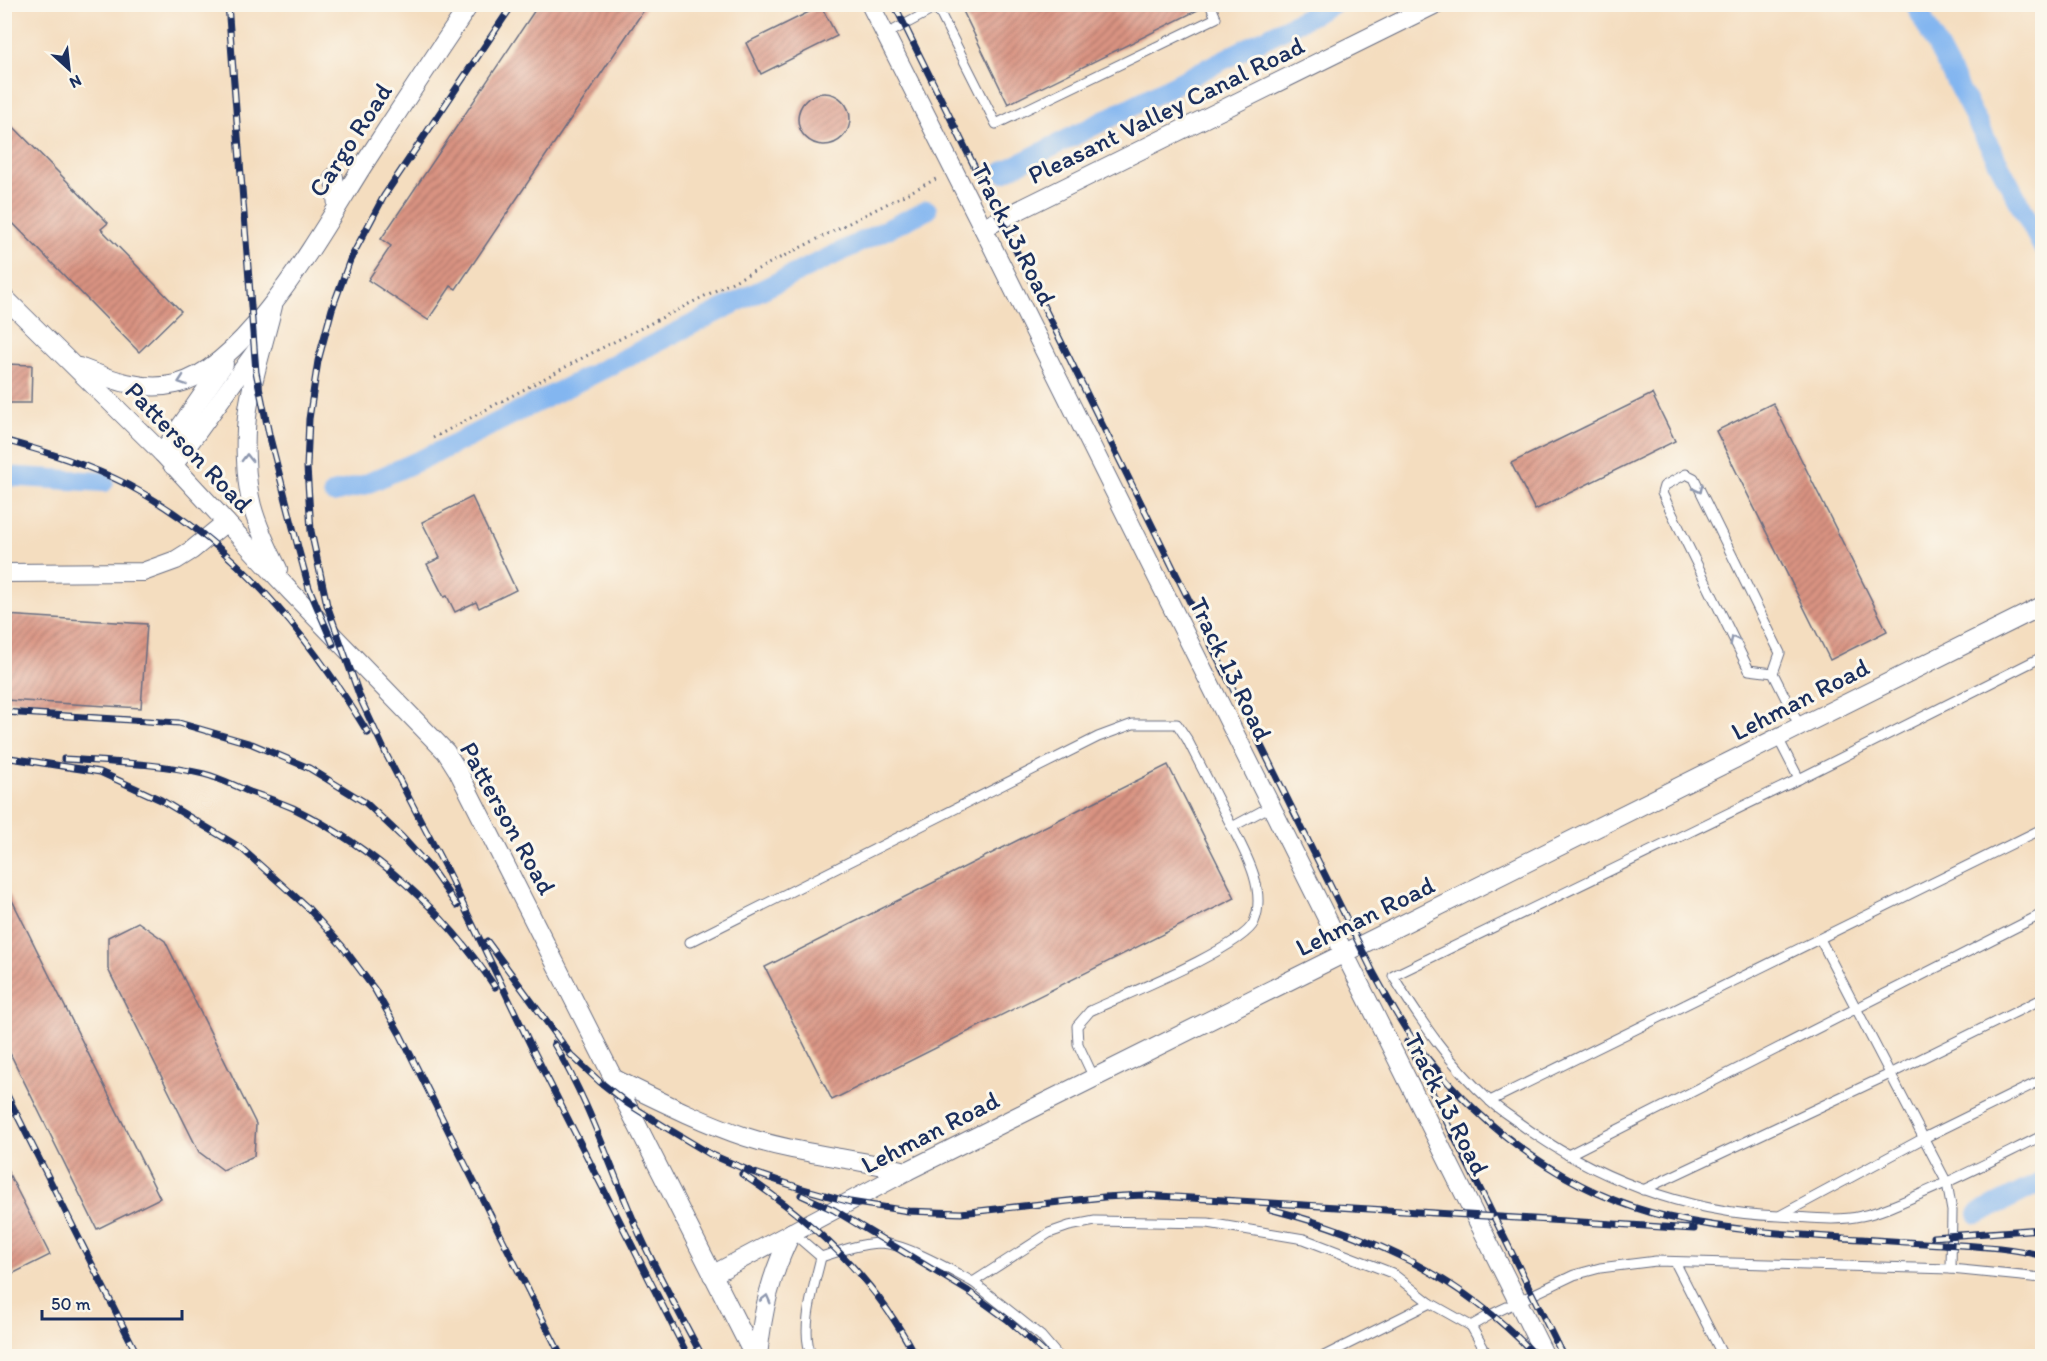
<svg xmlns="http://www.w3.org/2000/svg" width="2047" height="1361" font-family="Itim,sans-serif">
  <style>
    .lines { fill: none; stroke-linecap: round; stroke-linejoin: round }
    .canal { stroke: #83b6f0; stroke-width: 20 }
    .building { fill: url(#building-hatch) }
    .service-casing { stroke: #676c80; stroke-width: 11 }
    .minor-casing { stroke: #676c80; stroke-width: 20 }
    .path { stroke: #676c80; stroke-width: 3; stroke-dasharray: 1.5 4.5; stroke-linecap: butt }
    .service { stroke: #fff; stroke-width: 9 }
    .minor { stroke: #fff; stroke-width: 18 }
    .rail-casing { stroke: #1b2f5e; stroke-width: 7 }
    .rail { stroke: #fbf7ec; stroke-width: 4.5; stroke-dasharray: 14; stroke-linecap: butt }
    .oneway { stroke: #8d97ae }
    .labels { text-anchor: middle; dominant-baseline: central; stroke-width: 6; stroke-linejoin: round; paint-order: stroke }
    .street-label { font-size: 26px; fill: #1b2f5e; stroke: #fbf7ec }
  </style>
  <defs>
    <pattern id="building-hatch" width="6" height="6" patternUnits="userSpaceOnUse" patternTransform="scale(1.5)"><rect width="6" height="6" fill="#d99381"/><path d="M-1 1l2-2M0 6l6-6M5 7l2-2" fill="none" stroke="#af786d"/></pattern>
  </defs>
  <rect width="100%" height="100%" fill="#fbf7ec"/>
  <filter id="ink" filterUnits="userSpaceOnUse"><feTurbulence type="fractalNoise" baseFrequency=".0167" numOctaves="2"/><feDisplacementMap in="SourceGraphic" scale="12" xChannelSelector="R" yChannelSelector="G"/><feConvolveMatrix kernelMatrix="1 2 1 2 8 2 1 2 1" color-interpolation-filters="sRGB"/></filter>
  <filter id="wash" filterUnits="userSpaceOnUse"><feTurbulence type="fractalNoise" baseFrequency=".008" numOctaves="4" result="noise"/><feDisplacementMap in="SourceGraphic" scale="24" xChannelSelector="R" yChannelSelector="G"/><feGaussianBlur stdDeviation="1.35" result="paint"/><feColorMatrix in="noise" values="0 0 0 0 0 0 0 0 0 0 0 0 0 0 0 0 0 1.4 0 .05"/><feComposite in="paint" operator="in"/></filter>
  <g filter="url(#wash)">
    <rect width="100%" height="100%" fill="#f4ddbf"/>
    <g class="lines">
      <g class="canal">
        <polyline points="1915,4 2042,246"/>
        <polyline points="1003,172 1333,4"/>
        <polyline points="4,476 104,482"/>
        <polyline points="333,493 364,485 436,453 759,291 927,210"/>
        <polyline points="1978,1214 2042,1182"/>
      </g>
    </g>
    <g id="blocks">
      <g class="building">
        <polygon points="539,4 648,4 456,289 451,286 428,320 368,280 391,246 381,239"/>
        <polygon points="976,4 1198,4 1200,9 1008,104 963,11"/>
        <polygon points="821,6 837,36 761,74 746,43"/>
        <circle cx="824" cy="119" r="26"/>
        <polygon points="4,117 108,223 101,229 181,311 139,352 4,214"/>
        <polygon points="4,364 32,365 31,403 4,403"/>
        <polygon points="1652,394 1675,441 1535,510 1511,463"/>
        <polygon points="1773,403 1887,631 1830,660 1716,431"/>
        <polygon points="472,497 516,590 479,608 476,602 455,612 447,596 444,597 427,564 440,558 422,522"/>
        <polygon points="5,615 147,624 141,708 5,700"/>
        <polygon points="1168,765 1235,898 832,1100 765,967"/>
        <polygon points="7,890 160,1198 97,1229 4,1041 4,891"/>
        <polygon points="138,922 165,941 256,1124 254,1156 223,1170 199,1152 108,969 108,937"/>
        <polygon points="4,1164 50,1255 4,1278"/>
      </g>
    </g>
  </g>
  <g filter="url(#ink)">
    <use href="#blocks" fill-opacity="0" stroke="#676c80" stroke-width="1.5"/>
    <g class="lines">
      <defs>
        <g id="service">
          <polyline points="937,7 996,124 1216,18 1210,4"/>
          <polyline points="885,35 941,5"/>
          <polyline points="1773,673 1749,670 1662,493 1664,486 1686,474 1694,478 1780,653 1773,673 1800,727"/>
          <polyline points="1778,738 1799,779 2042,657"/>
          <path d="M1799,779L1393,976C1420,1020 1451,1066 1490,1101C1497,1108 1507,1114 1515,1120C1591,1177 1684,1213 1779,1216C1804,1217 1837,1222 1861,1216C1880,1212 1898,1204 1916,1196C1959,1178 2001,1156 2042,1136"/>
          <polyline points="1820,939 1947,1183 1952,1211 1951,1269"/>
          <polyline points="690,942 1098,737 1133,724 1177,724 1187,739 1232,827 1271,806"/>
          <path d="M1094,1078L1078,1044L1077,1026L1090,1011C1120,997 1244,947 1254,922C1267,891 1246,854 1232,827"/>
          <polyline points="1490,1101 2042,829"/>
          <polyline points="1568,1155 2042,914"/>
          <polyline points="1643,1190 1890,1074 2042,999"/>
          <polyline points="1781,1215 1924,1138 2042,1080"/>
          <path d="M792,1232L821,1257C840,1251 859,1244 879,1243C905,1243 950,1270 973,1282"/>
          <polyline points="1675,1262 1723,1356"/>
          <polyline points="1471,1326 1488,1356"/>
          <path d="M812,1356C799,1331 815,1284 821,1257"/>
          <polyline points="1058,1356 1041,1336 973,1282 1049,1233 1069,1226 1095,1221 1208,1223 1304,1239 1392,1273 1430,1303"/>
          <polyline points="1324,1356 1430,1303 1471,1326 1490,1315 1574,1275 1600,1268 1656,1261 1951,1269 2042,1278"/>
        </g>
        <g id="minor">
          <polyline points="870,4 983,228 1545,1356"/>
          <polyline points="334,177 337,206"/>
          <polyline points="983,228 1436,4"/>
          <polyline points="4,297 162,453 290,591 446,752 458,771 754,1356"/>
          <path d="M273,306C265,340 253,374 248,409C244,436 245,479 252,506C258,528 268,549 278,569"/>
          <path d="M79,367C110,379 142,392 176,384C248,367 325,225 364,164C399,110 434,57 470,4"/>
          <polyline points="162,453 224,364"/>
          <polyline points="173,466 258,348"/>
          <polyline points="4,573 143,572 176,560 192,550 226,522"/>
          <path d="M615,1079C658,1100 701,1122 746,1137C798,1154 854,1158 907,1171"/>
          <polyline points="712,1275 907,1171 2042,606"/>
          <path d="M758,1356C763,1308 770,1277 792,1232"/>
        </g>
      </defs>
      <use href="#service" class="service-casing"/>
      <use href="#minor" class="minor-casing"/>
      <polyline class="path" points="433,438 588,355 938,178"/>
      <use href="#service" class="service"/>
      <use href="#minor" class="minor"/>
      <defs>
        <g id="rail">
          <polyline points="228,4 256,372 269,434 299,551 309,588 333,644"/>
          <polyline points="513,4 384,196 350,260 332,309 318,361 309,419 307,467 311,531 327,605 361,700 387,756 446,869 531,1046 688,1356"/>
          <path d="M894,4L1373,972C1388,999 1403,1028 1423,1053C1485,1131 1569,1194 1668,1217C1731,1231 1797,1235 1862,1239C1889,1241 1916,1243 1943,1244C1976,1246 2011,1247 2042,1256"/>
          <path d="M4,440C47,452 89,465 128,485C233,541 307,633 368,733"/>
          <polyline points="4,712 179,723 252,744 309,768 366,803 402,837 432,870 457,906"/>
          <polyline points="4,757 100,772 161,800 241,848 308,908 343,947 375,990 400,1034 561,1356"/>
          <path d="M64,759C110,762 158,763 204,774C220,778 235,786 250,792C265,797 279,802 293,808C375,848 444,911 495,987"/>
          <polyline points="487,941 571,1055 600,1082 627,1103 670,1130 710,1154 752,1172 800,1188 850,1202 908,1211 961,1213 1104,1197 1143,1195 1694,1229"/>
          <polyline points="1407,1042 1563,1356"/>
          <path d="M554,1044C590,1103 611,1170 639,1233C658,1275 681,1316 702,1356"/>
          <polyline points="4,1089 138,1356"/>
          <path d="M742,1174C812,1220 877,1281 915,1356"/>
          <polyline points="801,1195 834,1210 968,1291 1008,1320 1048,1356"/>
          <path d="M1270,1209C1373,1236 1462,1277 1536,1356"/>
          <polyline points="1933,1237 2042,1229"/>
        </g>
      </defs>
      <use href="#rail" class="rail-casing"/>
      <use href="#rail" class="rail"/>
    </g>
    <defs><path id="oneway-chevron" d="M-2-3.5L2.5 0L-2 3.5" fill="none" stroke-width="1.6" stroke-linecap="round" stroke-linejoin="round" transform="scale(1.5)"/></defs>
    <g class="oneway">
      <use href="#oneway-chevron" transform="translate(182 381) rotate(161)"/>
      <use href="#oneway-chevron" transform="translate(247 458) rotate(-91)"/>
      <use href="#oneway-chevron" transform="translate(1699 489) rotate(64)"/>
      <use href="#oneway-chevron" transform="translate(1734 640) rotate(-116)"/>
      <use href="#oneway-chevron" transform="translate(766 1299) rotate(-76)"/>
    </g>
  </g>
  <g class="labels">
    <g class="street-label">
      <text transform="translate(1166 110) rotate(-26)">Pleasant Valley Canal Road</text>
      <text transform="translate(350 140) rotate(-57)">Cargo Road</text>
      <text transform="translate(1014 234) rotate(63)">Track 13 Road</text>
      <text transform="translate(189 447) rotate(46)">Patterson Road</text>
      <text transform="translate(1231 669) rotate(64)">Track 13 Road</text>
      <text transform="translate(1800 699) rotate(-27)">Lehman Road</text>
      <text transform="translate(508 818) rotate(61)">Patterson Road</text>
      <text transform="translate(1365 916) rotate(-26)">Lehman Road</text>
      <text transform="translate(1447 1104) rotate(63)">Track 13 Road</text>
      <text transform="translate(930 1132) rotate(-27)">Lehman Road</text>
    </g>
  </g>
  <rect width="2047" height="1361" fill="none" stroke="#fbf7ec" stroke-width="24"/>
  <g transform="translate(69 69) rotate(153)" stroke="#fbf7ec" stroke-width="4.5" paint-order="stroke">
  <path d="M0-4.5L10 22L0 15L-10 22Z" fill="#1b2f5e"/>
  <text y="-9" font-size="16" font-weight="bold" text-anchor="middle" fill="#1b2f5e">N</text>
  </g>
  <path d="M42 1310v9h140v-9" fill="none" stroke="#1b2f5e" stroke-width="3"/>
  <text x="51" y="1310" font-size="18" fill="#1b2f5e" stroke="#fbf7ec" stroke-width="4.5" paint-order="stroke">50 m</text>
</svg>
